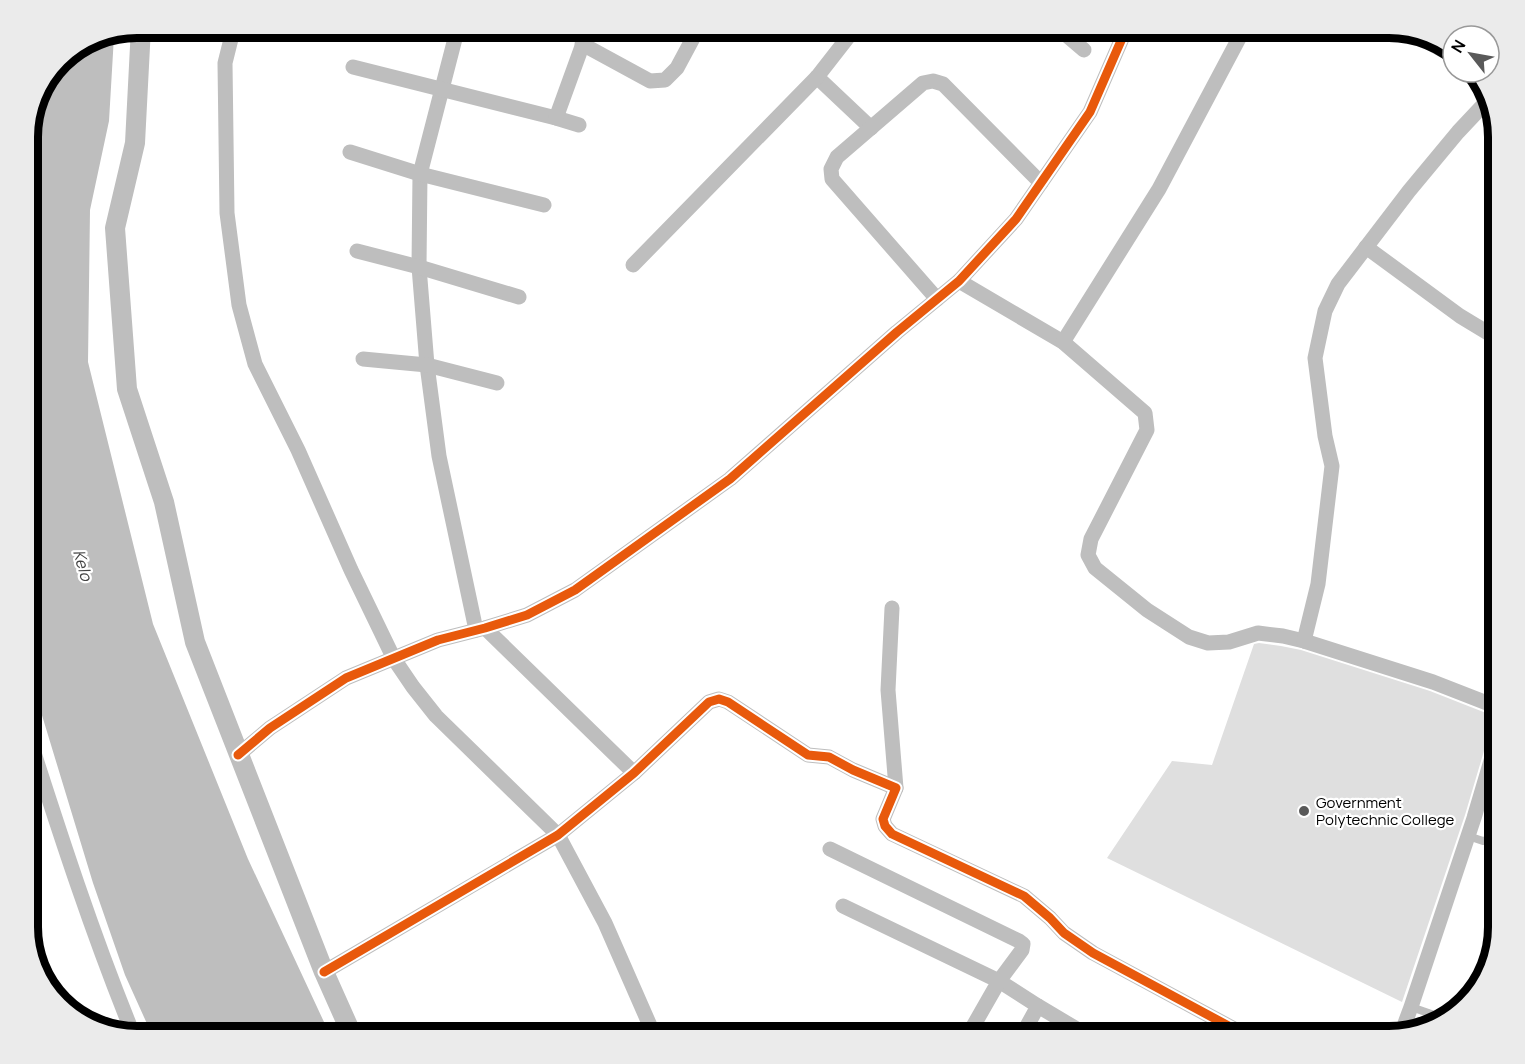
<svg xmlns="http://www.w3.org/2000/svg" width="1525" height="1064" font-family="Manrope,sans-serif">
  <style>
    .water { fill: #bebebe }
    .building { fill: #dfdfdf }
    .lines { fill: none; stroke-linecap: round; stroke-linejoin: round }
    .service { stroke: #bebebe; stroke-width: 8 }
    .minor { stroke: #bebebe; stroke-width: 15 }
    .tertiary { stroke: #bebebe; stroke-width: 20 }
    .cycleway-casing { stroke: #fff; stroke-width: 13 }
    .cycleway { stroke: #e8590c; stroke-width: 9 }
    .poi-dot { fill: #595959; stroke: #fff; stroke-width: 2 }
    .labels { text-anchor: middle; dominant-baseline: central; stroke-width: 4.5; stroke-linejoin: round; paint-order: stroke }
    .poi-label { font-size: 15px; fill: #000; stroke: #fff; text-anchor: start }
    .water-label { font-size: 16px; font-style: italic; fill: #434343; stroke: #fff }
    .rim { fill: none; stroke: #000; stroke-width: 8 }
  </style>
  <rect width="100%" height="100%" fill="#fff"/>
  <polygon class="water" points="114,36 109,121 90,210 88,362 153,624 248,859 331,1037 153,1037 125,975 93,883 27,666 27,129 38,88 64,54"/>
  <polygon class="building" points="1259,643 1281,646 1301,650 1430,691 1486,713 1491,719 1497,722 1495,728 1491,730 1489,734 1465,815 1402,1002 1107,858 1172,761 1212,765 1254,644"/>
  <g class="lines">
    <g class="service">
      <polyline points="1485,780 1498,786"/>
      <polyline points="1468,836 1483,841 1498,838"/>
      <polyline points="1411,1007 1446,1019"/>
    </g>
    <g class="minor">
      <polyline points="234,27 225,63 227,213 239,305 255,364 298,450 351,570 394,659 413,687 436,716 558,835 605,923 655,1037"/>
      <polyline points="458,27 420,174 419,267 427,365 439,456 476,630"/>
      <polyline points="1057,27 1084,50"/>
      <polyline points="582,44 650,81 665,80 677,68 699,27"/>
      <polyline points="353,67 556,118 579,125"/>
      <polyline points="817,77 871,128"/>
      <polyline points="556,118 589,27"/>
      <polyline points="350,152 420,174 544,205"/>
      <polyline points="1366,247 1460,316 1498,339"/>
      <polyline points="357,251 419,267 519,297"/>
      <polyline points="633,265 817,77 856,27"/>
      <polyline points="959,281 1063,342 1145,413 1147,430 1091,539 1088,555 1095,568 1147,610 1189,637 1208,643 1229,642 1258,633 1283,636 1304,641 1433,682 1492,705 1498,713"/>
      <polyline points="937,299 832,179 831,169 837,157 923,83 933,81 943,84 1041,183"/>
      <polyline points="1063,342 1159,189 1245,27"/>
      <polyline points="363,359 427,365 497,383"/>
      <polyline points="892,608 888,690 896,788"/>
      <polyline points="485,628 634,773"/>
      <polyline points="1304,641 1318,584 1332,466 1325,436 1315,358 1325,311 1338,284 1409,191 1458,132 1489,99"/>
      <path d="M27,731C60,834 93,936 134,1036"/>
      <polyline points="238,755 270,728 346,678 438,640 485,628 527,615 575,590 730,479 897,332 959,281 1016,219 1090,112 1127,27"/>
      <polyline points="830,849 1019,941 1023,944 1022,950 999,981 1038,1006 1021,1037"/>
      <polyline points="843,906 999,981 967,1037"/>
      <polyline points="324,972 558,835 634,773 709,702 719,699 728,702 808,755 829,757 853,770 896,788 883,819 885,826 892,834 1024,896 1050,918 1064,933 1093,953 1249,1037"/>
      <polyline points="1038,1006 1075,1028 1079,1034 1079,1037"/>
      <polyline points="1401,1034 1411,1007 1474,818 1498,737"/>
    </g>
    <g class="tertiary">
      <polyline points="141,27 135,143 115,228 127,389 164,502 195,642 324,972 353,1037"/>
      <polyline points="1435,43 1453,53"/>
    </g>
    <defs>
      <g id="cycleway">
        <polyline points="238,755 270,728 346,678 438,640 485,628 527,615 575,590 730,479 897,332 959,281 1016,219 1090,112 1127,27"/>
        <polyline points="324,972 558,835 634,773 709,702 719,699 728,702 808,755 829,757 853,770 896,788 883,819 885,826 892,834 1024,896 1050,918 1064,933 1093,953 1249,1037"/>
      </g>
    </defs>
    <use href="#cycleway" class="cycleway-casing"/>
    <use href="#cycleway" class="cycleway"/>
  </g>
  <circle class="poi-dot" cx="1304" cy="811" r="6"/>
  <g class="labels">
    <g class="poi-label">
      <text x="1316" y="802">Government<tspan x="1316" dy="17">Polytechnic College</tspan></text>
    </g>
    <g class="water-label">
      <text transform="translate(83 565) rotate(74)">Kelo</text>
    </g>
  </g>
  <path d="M0 0H1525V1064H0ZM137 38H1389A99 99 0 0 1 1488 137V927A99 99 0 0 1 1389 1026H137A99 99 0 0 1 38 927V137A99 99 0 0 1 137 38Z" fill="#ebebeb" fill-rule="evenodd"/>
  <path class="rim" d="M137 38H1389A99 99 0 0 1 1488 137V927A99 99 0 0 1 1389 1026H137A99 99 0 0 1 38 927V137A99 99 0 0 1 137 38Z"/>
  <g transform="translate(1471 54) rotate(301)"><circle r="28" fill="#ffffff" stroke="#999999" stroke-width="1.5"/>
  <path d="M0-4.5L10 22L0 15L-10 22Z" fill="#595959"/>
  <text y="-9" font-size="16" font-weight="bold" text-anchor="middle" fill="#000000">N</text>
  </g>
</svg>
